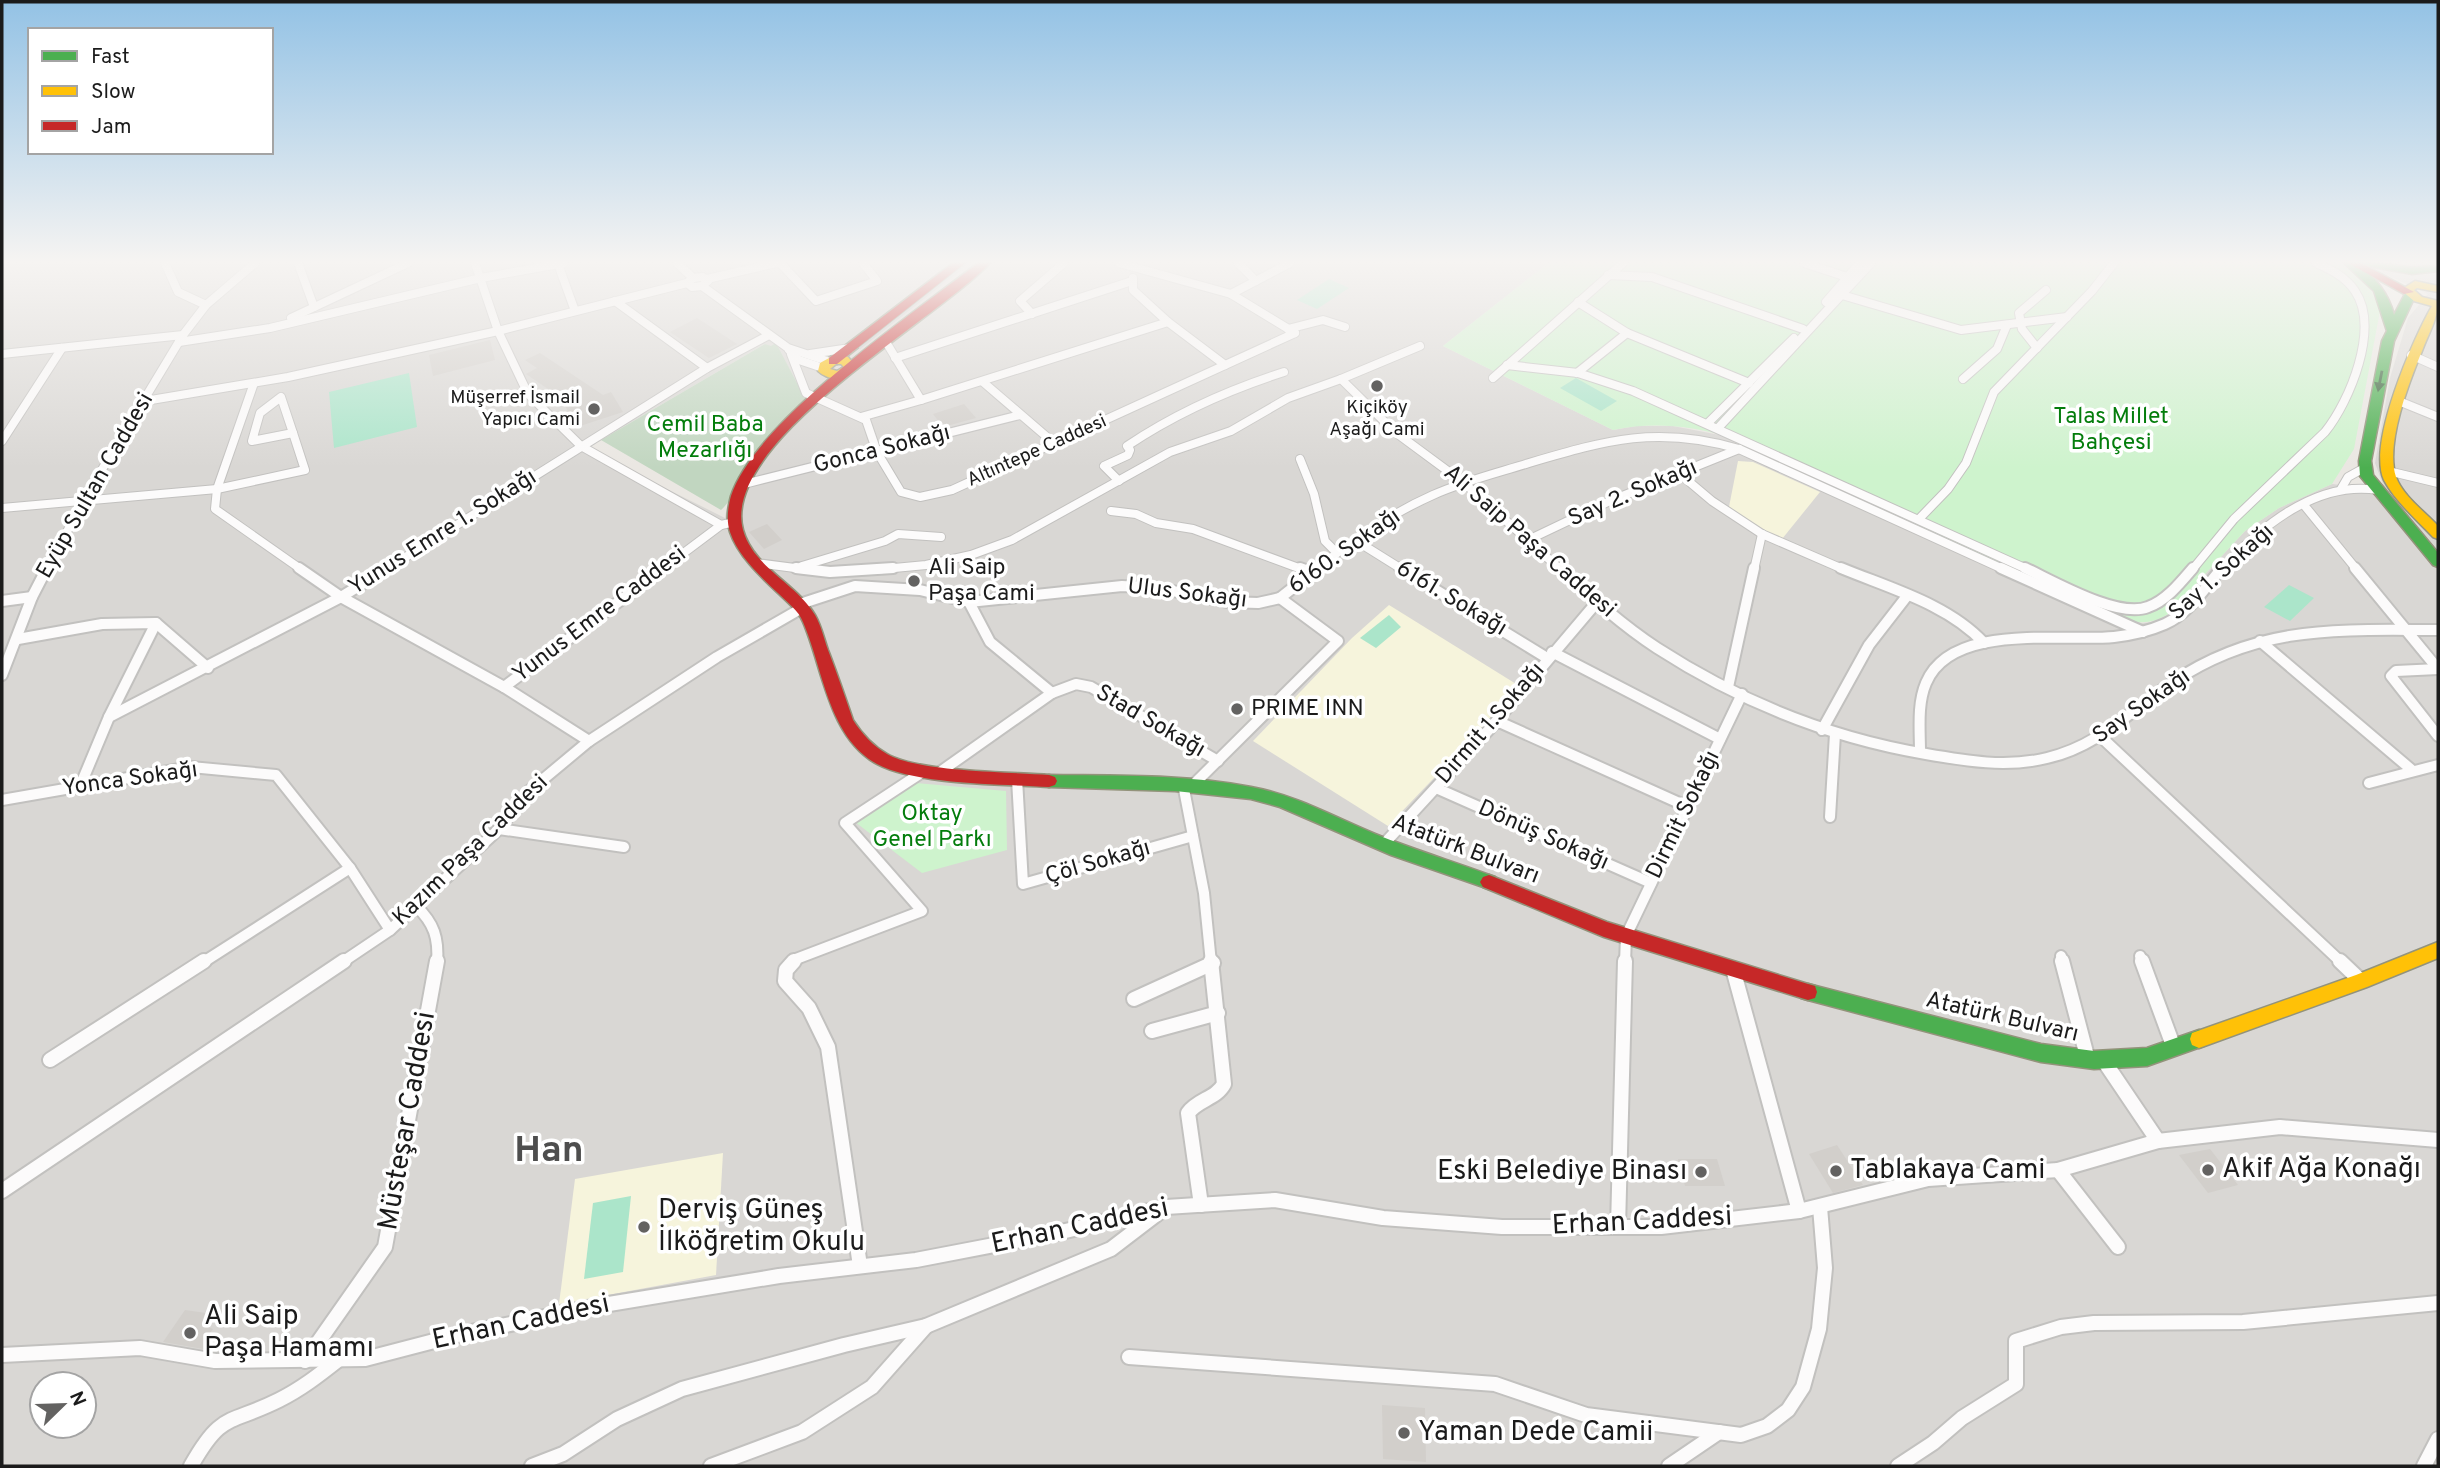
<svg xmlns="http://www.w3.org/2000/svg" width="2440" height="1468" font-family="Overpass,sans-serif">
  <style>
    .residential { fill: #d9d7d4; fill-rule: evenodd }
    .education { fill: #f6f4dc }
    .cemetery { fill: #c1d6c0 }
    .park { fill: #cef3cd }
    .pitch { fill: #abe5ca }
    .building { fill: #d2cfcb }
    .lines { fill: none; stroke-linecap: round; stroke-linejoin: round }
    .street-far2-casing { stroke: #c2c1bf; stroke-width: 10 }
    .street-far1-casing { stroke: #c2c1bf; stroke-width: 14 }
    .street-casing { stroke: #c2c1bf; stroke-width: 18 }
    .fast-casing { stroke: #93937b; stroke-width: 3 }
    .slow-casing { stroke: #93937b; stroke-width: 3 }
    .jam-casing { stroke: #93937b; stroke-width: 3 }
    .street-far2 { stroke: #fcfbfb; stroke-width: 8 }
    .street-far1 { stroke: #fcfbfb; stroke-width: 10 }
    .street { stroke: #fcfbfb; stroke-width: 14 }
    .fast { fill: #4caf50; fill-rule: evenodd }
    .slow { fill: #ffc107; fill-rule: evenodd }
    .jam { fill: #c62828; fill-rule: evenodd }
    .tram { stroke: #c9c8c8; stroke-width: 2 }
    .oneway { fill: #315e33 }
    .poi-dot { fill: #636261; stroke: #fff; stroke-width: 2.5 }
    .labels { text-anchor: middle; dominant-baseline: central; stroke-width: 7; stroke-linejoin: round; paint-order: stroke }
    .far-poi-label { font-size: 19px; fill: #1b1b1b; stroke: #fff; text-anchor: end }
    .far-street-label { font-size: 19px; fill: #1b1b1b; stroke: #fff }
    .park-label { font-size: 23px; fill: #047d0c; stroke: #fff }
    .street-label { font-size: 23px; fill: #1b1b1b; stroke: #fff }
    .poi-label { font-size: 23px; fill: #1b1b1b; stroke: #fff; text-anchor: start }
    .near-street-label { font-size: 28px; fill: #1b1b1b; stroke: #fff }
    .near-poi-label { font-size: 28px; fill: #1b1b1b; stroke: #fff; text-anchor: start }
    .near-district-label { font-size: 37px; font-weight: bold; fill: #4e4e4e; stroke: #fff }
  </style>
  <rect width="100%" height="100%" fill="#eae7e2"/>
  <path class="residential" d="M2,263H1548L1443,346L1613,430L1636,426H1673L1725,436L2114,616L2142,623L2154,622L2168,614L2245,531L2279,508L2332,484L2385,490L2375,463L2390,378L2408,318L2428,294L2361,263H2438V1466H2ZM765,344L771,347L776,344L806,400L769,437L747,468L727,506L725,518L583,447L601,440ZM42,1384H84V1426H42Z"/>
  <g class="education">
    <polygon points="1738,461 1753,462 1820,492 1782,539 1728,512"/>
    <polygon points="1389,605 1521,687 1388,826 1253,741 1352,638"/>
    <polygon points="723,1153 716,1275 559,1304 575,1179"/>
  </g>
  <path class="cemetery" d="M776,343L806,400C793,413 778,425 767,440C756,455 732,502 721,510L601,440L765,344L771,346Z"/>
  <g class="park">
    <path d="M1548,263H2343L2371,290L2380,311L2354,449L2332,484L2279,508L2245,531L2168,614C2150,626 2133,623 2114,616L1725,436C1688,425 1651,422 1613,430L1443,346Z"/>
    <polygon points="916,783 1006,791 1007,850 922,873 855,822"/>
  </g>
  <g class="pitch">
    <polygon points="1329,279 1349,288 1317,309 1297,300"/>
    <polygon points="409,373 417,427 334,448 329,392"/>
    <polygon points="1576,378 1617,401 1601,411 1560,388"/>
    <polygon points="2289,585 2314,598 2290,621 2264,607"/>
    <polygon points="1389,615 1401,627 1376,648 1360,638"/>
    <polygon points="631,1196 623,1272 584,1279 593,1203"/>
  </g>
  <g class="building">
    <polygon points="697,318 737,344 709,358 670,332"/>
    <polygon points="490,340 495,360 433,376 429,355"/>
    <polygon points="540,353 603,395 611,392 623,412 577,427 560,397 526,374 537,368 525,360"/>
    <polygon points="964,404 976,418 943,427 933,414"/>
    <polygon points="767,524 782,540 764,549 749,532"/>
    <polygon points="1837,1145 1863,1185 1833,1193 1809,1154"/>
    <polygon points="2210,1149 2238,1185 2208,1193 2179,1155"/>
    <polygon points="1678,1159 1717,1159 1725,1186 1685,1186"/>
    <polygon points="185,1310 213,1314 205,1326 213,1329 206,1338 216,1341 209,1350 163,1342"/>
    <polygon points="1382,1405 1425,1408 1426,1462 1383,1459"/>
  </g>
  <g class="lines">
    <defs>
      <g id="street-far2">
        <polyline points="165,263 178,292 206,305"/>
        <polyline points="298,263 314,307"/>
        <polyline points="475,263 498,331 528,394 581,446 721,525 735,522"/>
        <polyline points="677,263 693,278"/>
        <polyline points="780,263 816,301 877,281 863,263"/>
        <polyline points="1119,263 1231,294 1295,333"/>
        <polyline points="1238,263 1256,281"/>
        <polyline points="1804,263 1847,277"/>
        <polyline points="558,264 575,311"/>
        <polyline points="1608,275 1652,277 1803,329"/>
        <polygon points="703,277 708,281 702,286 692,287 687,283 693,278"/>
        <polyline points="1133,278 1133,290 1168,322 1225,365"/>
        <polyline points="707,279 776,263"/>
        <polyline points="702,286 788,348 830,362"/>
        <polyline points="1231,294 1290,263"/>
        <polyline points="1842,295 1961,330 2067,317"/>
        <polyline points="615,301 707,368"/>
        <polyline points="1578,302 1627,333"/>
        <polyline points="1826,302 1860,263"/>
        <polyline points="1032,314 1020,301 1064,263"/>
        <polyline points="291,318 408,263"/>
        <polyline points="1288,329 1323,320 1345,327"/>
        <polyline points="179,342 270,328 481,278 564,263"/>
        <polyline points="2037,348 2022,329 2019,313 2046,290"/>
        <polyline points="789,350 799,360 823,368"/>
        <polyline points="2,354 183,335"/>
        <polyline points="791,354 806,393 866,420 877,452 901,492 920,497 952,490 1295,333"/>
        <polyline points="810,354 850,348"/>
        <polyline points="2411,355 2438,367"/>
        <polyline points="895,358 1132,281"/>
        <polyline points="1507,365 1578,373 1633,391 2029,570"/>
        <polyline points="1577,373 1627,333 1749,383"/>
        <polyline points="1493,378 1623,263"/>
        <polyline points="1341,379 1420,346"/>
        <polyline points="1963,379 1997,349 2007,325"/>
        <polyline points="983,382 1054,443"/>
        <polyline points="254,383 217,489 215,509 302,570"/>
        <polygon points="281,397 293,433 252,441 260,413"/>
        <polyline points="921,400 1168,322"/>
        <polyline points="145,401 288,377 498,331 687,283"/>
        <polyline points="2401,402 2438,417"/>
        <polyline points="861,417 921,400 886,342"/>
        <polyline points="1709,422 1794,338"/>
        <polyline points="1719,427 1871,263"/>
        <polyline points="2,441 62,348"/>
        <polyline points="1300,459 1314,494 1325,541 1337,553"/>
        <polyline points="2388,471 2438,483"/>
        <polyline points="1680,474 1712,501 1762,534 1845,570"/>
        <path d="M1119,481L1104,466L1128,455L1130,450L1127,446C1176,413 1228,390 1284,372"/>
        <polyline points="744,484 1020,415"/>
        <polyline points="2341,489 2348,477 2366,467"/>
        <polyline points="2304,505 2357,570"/>
        <polyline points="2,508 217,489 305,470 293,433"/>
        <polyline points="1111,511 1136,514 1156,523 1193,529 1304,570"/>
        <polyline points="1919,519 1948,489 1966,463 1994,392 2092,291 2114,263"/>
        <polyline points="1355,540 1403,570"/>
        <polyline points="1528,540 1610,501 1739,449"/>
        <polyline points="757,563 810,570"/>
        <polyline points="802,566 885,541 898,534 941,537"/>
        <polyline points="47,570 83,501 183,335 206,305 255,263"/>
        <polyline points="385,570 707,368 769,335"/>
        <polyline points="661,570 721,525"/>
        <polyline points="873,570 926,565 971,555 1012,540 1170,452 1231,431 1288,398 1341,379 1395,432 1464,483 1561,570"/>
        <path d="M1315,570C1352,541 1390,514 1433,495C1464,481 1497,473 1529,463C1607,440 1658,425 1739,449L2005,570"/>
        <polyline points="1754,570 1762,534"/>
        <path d="M2192,570L2234,519L2325,432C2350,401 2380,328 2355,291C2345,276 2331,270 2316,263"/>
        <path d="M2221,570C2260,527 2316,480 2378,490"/>
      </g>
      <g id="street-far1">
        <polyline points="299,568 341,597 504,687 664,568"/>
        <polyline points="796,568 830,572 893,568"/>
        <polyline points="1300,568 1311,572"/>
        <polyline points="1400,568 1547,658"/>
        <path d="M1559,568C1590,596 1622,625 1657,648C1739,701 1831,738 1926,754C1966,761 2007,768 2047,758C2099,746 2131,710 2173,682C2259,624 2340,630 2438,630"/>
        <path d="M1841,568C1889,588 1948,604 1984,643"/>
        <polyline points="2001,568 2143,632"/>
        <path d="M2025,568C2053,581 2118,619 2148,607C2166,601 2181,582 2193,568"/>
        <polyline points="2355,568 2438,669"/>
        <polyline points="2,601 32,597"/>
        <polyline points="969,602 1122,586 1158,588 1227,602 1258,603 1280,598"/>
        <polyline points="800,604 855,586 920,590 969,602 990,642 1052,693"/>
        <polyline points="18,639 102,624 156,623 208,668"/>
        <polyline points="2260,641 2413,771"/>
        <polyline points="1552,652 1720,739"/>
        <polyline points="2438,669 2396,671 2391,676 2438,736"/>
        <polyline points="2,675 32,597 47,568"/>
        <polyline points="504,687 589,741"/>
        <polyline points="1728,687 1754,568"/>
        <polyline points="109,717 341,597 388,568"/>
        <polyline points="1493,725 1597,602"/>
        <polyline points="1822,730 1869,645 1907,596"/>
        <polyline points="2101,737 2342,963"/>
        <path d="M1920,752C1920,730 1917,704 1926,683C1951,622 2062,642 2114,637C2132,635 2149,631 2165,624C2190,613 2205,587 2222,568"/>
        <polyline points="940,772 1052,693 1076,684 1091,687 1218,761"/>
        <polyline points="1017,779 1023,884 1193,836"/>
        <polyline points="2369,783 2438,765"/>
        <polyline points="81,784 109,717 156,623"/>
        <polyline points="1183,784 1204,893 1211,963"/>
        <polyline points="1194,784 1338,641 1280,598 1318,568"/>
        <polyline points="1436,788 1651,883"/>
        <polyline points="2,800 191,767 276,775 350,868 390,930"/>
        <polyline points="1830,817 1835,734"/>
        <polyline points="499,829 624,847"/>
        <polyline points="1383,845 1497,721 1686,806"/>
        <path d="M416,906C434,923 439,938 437,963"/>
        <polyline points="2061,956 2063,963"/>
        <polyline points="2140,956 2143,963"/>
        <polyline points="202,963 350,868"/>
        <polyline points="341,963 390,930 499,829 529,791 589,741 717,657 802,608"/>
        <polyline points="792,963 796,959 922,911 845,823 924,771"/>
        <polyline points="1625,963 1626,936 1742,694"/>
      </g>
      <g id="street">
        <polyline points="794,961 786,970 785,981 809,1008 828,1047 860,1266"/>
        <polyline points="2062,961 2088,1060"/>
        <polyline points="2142,961 2174,1048"/>
        <polyline points="2340,961 2361,981"/>
        <polyline points="1733,969 1799,1211"/>
        <polyline points="1134,999 1213,963"/>
        <polyline points="1152,1031 1218,1013"/>
        <polyline points="50,1060 204,961"/>
        <polyline points="2104,1061 2158,1141"/>
        <polyline points="2058,1170 2118,1247"/>
        <polyline points="2,1191 344,961"/>
        <path d="M1201,1205L1188,1113C1198,1099 1216,1099 1224,1084L1211,961"/>
        <polyline points="1618,1227 1625,961"/>
        <polyline points="2,1355 140,1348 215,1361 365,1359 461,1334 609,1304 779,1276 916,1260 1057,1233 1166,1207 1275,1200 1383,1218 1502,1227 1661,1227 1799,1211 1928,1179 2058,1170 2158,1141 2280,1127 2438,1140"/>
        <polyline points="1129,1357 1495,1384 1586,1415 1741,1435 1767,1426 1788,1410 1803,1387 1819,1329 1825,1268 1820,1207"/>
        <polyline points="305,1361 385,1247 437,961"/>
        <path d="M191,1466C222,1411 229,1425 279,1400C301,1389 319,1375 338,1360"/>
        <polyline points="532,1466 563,1454 617,1419 682,1389 844,1345 926,1326 1111,1249 1162,1210"/>
        <polyline points="711,1466 802,1432 872,1387 926,1326"/>
        <polyline points="1669,1466 1719,1432"/>
        <polyline points="1898,1466 1933,1443 1962,1418 2016,1384 2016,1341 2061,1327 2094,1323 2243,1322 2438,1303"/>
        <polyline points="2424,1466 2438,1439"/>
      </g>
      <g id="fast">
        <path d="M2344,263H2356C2375,277 2388,292 2394,315L2406,292L2416,294L2394,341L2371,461L2373,475L2438,553V567L2433,565L2360,476L2359,461L2382,341L2387,331L2374,291Z"/>
        <path d="M2364,263C2380,263 2394,265 2409,267C2419,268 2428,265 2438,267V271L2412,274L2369,266Z"/>
        <path d="M1049,775C1116,776 1185,774 1251,787C1295,795 1334,817 1375,834C1414,850 1455,862 1495,877L1498,882L1495,887L1489,889L1391,855L1280,807L1251,799L1175,791L1049,787L1043,785L1041,781L1043,777Z"/>
        <polygon points="1808,984 2041,1044 2094,1051 2147,1048 2199,1030 2206,1033 2208,1039 2206,1045 2147,1066 2094,1069 2041,1062 1808,1000 1801,998 1799,992 1801,986"/>
      </g>
      <g id="slow">
        <path d="M2415,281L2438,286V292L2417,288L2414,290L2422,297L2438,301C2438,319 2428,334 2422,351C2409,382 2385,445 2396,477C2402,495 2425,512 2438,526V539L2433,537C2417,520 2395,501 2384,480C2367,444 2413,339 2432,306L2414,301L2401,290Z"/>
        <path d="M844,356L848,357L856,367C846,380 830,382 818,371L820,363L829,358ZM836,364H841L844,367L837,371L830,369Z"/>
        <polygon points="2438,942 2438,958 2367,987 2199,1048 2192,1045 2190,1039 2192,1033 2356,975"/>
      </g>
      <g id="jam">
        <polygon points="953,263 965,263 837,364 829,364 829,358"/>
        <path d="M978,263H990C938,319 719,442 743,530C753,567 797,584 815,615C821,625 824,639 828,650C837,673 845,697 853,720C862,734 873,746 887,754C917,772 1011,772 1049,775L1055,777L1057,781L1055,785L1049,787C1003,784 916,785 877,764C828,737 823,668 803,622C799,611 787,602 779,594C761,577 738,556 730,532C726,521 728,507 731,496C756,420 913,314 978,263Z"/>
        <polygon points="2348,263 2361,263 2414,292 2404,294"/>
        <polygon points="1489,875 1607,922 1808,984 1815,986 1817,992 1815,998 1808,1000 1604,937 1483,887 1480,882 1483,877"/>
      </g>
    </defs>
    <use href="#street-far2" class="street-far2-casing"/>
    <use href="#street-far1" class="street-far1-casing"/>
    <use href="#street" class="street-casing"/>
    <use href="#fast" class="fast-casing"/>
    <use href="#slow" class="slow-casing"/>
    <use href="#jam" class="jam-casing"/>
    <use href="#street-far2" class="street-far2"/>
    <use href="#street-far1" class="street-far1"/>
    <use href="#street" class="street"/>
    <use href="#fast" class="fast"/>
    <use href="#slow" class="slow"/>
    <use href="#jam" class="jam"/>
    <polyline class="tram" points="860,348 968,263"/>
  </g>
  <defs><path id="oneway-solid" d="M-6-.8H1V-3.2L6.5 0L1 3.2V.8H-6Z" transform="scale(1.75)"/></defs>
  <use class="oneway" href="#oneway-solid" transform="translate(2380 381) rotate(101)"/>
  <linearGradient id="sky" x2="0" y2="1"><stop stop-color="#93c2e5"/><stop offset="0.56" stop-color="#f6f4f2"/><stop offset="1" stop-color="#f6f4f2" stop-opacity="0"/></linearGradient>
  <rect width="2440" height="468" fill="url(#sky)"/>
  <g class="poi-dot">
    <circle cx="1377" cy="386" r="7"/>
    <circle cx="594" cy="409" r="7"/>
    <circle cx="914" cy="581" r="7"/>
    <circle cx="1237" cy="709" r="7"/>
    <circle cx="2208" cy="1170" r="7"/>
    <circle cx="1836" cy="1171" r="7"/>
    <circle cx="1701" cy="1172" r="7"/>
    <circle cx="644" cy="1227" r="7"/>
    <circle cx="190" cy="1333" r="7"/>
    <circle cx="1404" cy="1433" r="7"/>
  </g>
  <g class="labels">
    <g class="far-poi-label">
      <text x="580" y="398">Müşerref İsmail<tspan x="580" dy="22">Yapıcı Cami</tspan></text>
      <text x="1377" y="408" text-anchor="middle">Kiçiköy<tspan x="1377" dy="22">Aşağı Cami</tspan></text>
    </g>
    <g class="far-street-label">
      <text transform="translate(1037 451) rotate(-24)">Altıntepe Caddesi</text>
    </g>
    <g class="park-label">
      <text x="2111" y="417">Talas Millet<tspan x="2111" dy="26">Bahçesi</tspan></text>
      <text x="705" y="425">Cemil Baba<tspan x="705" dy="26">Mezarlığı</tspan></text>
      <text x="932" y="814">Oktay<tspan x="932" dy="26">Genel Parkı</tspan></text>
    </g>
    <g class="street-label">
      <text transform="translate(882 450) rotate(-14)">Gonca Sokağı</text>
      <text transform="translate(96 486) rotate(-60)">Eyüp Sultan Caddesi</text>
      <text transform="translate(1633 494) rotate(-23)">Say 2. Sokağı</text>
      <text transform="translate(443 533) rotate(-32)">Yunus Emre 1. Sokağı</text>
      <text transform="translate(1529 542) rotate(41)">Ali Saip Paşa Caddesi</text>
      <text transform="translate(1345 552) rotate(-35)">6160. Sokağı</text>
      <text transform="translate(2222 573) rotate(-42)">Say 1. Sokağı</text>
      <text transform="translate(1187 594) rotate(7)">Ulus Sokağı</text>
      <text transform="translate(1451 599) rotate(31)">6161. Sokağı</text>
      <text transform="translate(600 615) rotate(-37)">Yunus Emre Caddesi</text>
      <text transform="translate(2142 707) rotate(-35)">Say Sokağı</text>
      <text transform="translate(1150 722) rotate(30)">Stad Sokağı</text>
      <text transform="translate(1491 724) rotate(-49)">Dirmit 1.Sokağı</text>
      <text transform="translate(130 780) rotate(-8)">Yonca Sokağı</text>
      <text transform="translate(1684 815) rotate(-64)">Dirmit Sokağı</text>
      <text transform="translate(1543 836) rotate(24)">Dönüş Sokağı</text>
      <text transform="translate(1465 850) rotate(21)">Atatürk Bulvarı</text>
      <text transform="translate(471 851) rotate(-44)">Kazım Paşa Caddesi</text>
      <text transform="translate(1098 863) rotate(-16)">Çöl Sokağı</text>
      <text transform="translate(2002 1018) rotate(13)">Atatürk Bulvarı</text>
    </g>
    <g class="poi-label">
      <text x="928" y="568">Ali Saip<tspan x="928" dy="26">Paşa Cami</tspan></text>
      <text x="1251" y="709">PRIME INN</text>
    </g>
    <g class="near-street-label">
      <text transform="translate(408 1121) rotate(-80)">Müsteşar Caddesi</text>
      <text transform="translate(1642 1222) rotate(-3)">Erhan Caddesi</text>
      <text transform="translate(1080 1227) rotate(-12)">Erhan Caddesi</text>
      <text transform="translate(521 1323) rotate(-12)">Erhan Caddesi</text>
    </g>
    <g class="near-poi-label">
      <text x="2222" y="1170">Akif Ağa Konağı</text>
      <text x="1850" y="1171">Tablakaya Cami</text>
      <text x="1687" y="1172" text-anchor="end">Eski Belediye Binası</text>
      <text x="658" y="1211">Derviş Güneş<tspan x="658" dy="32">İlköğretim Okulu</tspan></text>
      <text x="204" y="1317">Ali Saip<tspan x="204" dy="32">Paşa Hamamı</tspan></text>
      <text x="1418" y="1433">Yaman Dede Camii</text>
    </g>
    <g class="near-district-label">
      <text x="549" y="1151">Han</text>
    </g>
  </g>
  <rect width="2440" height="1468" fill="none" stroke="#1b1b1b" stroke-width="7"/>
  <rect x="28" y="28" width="245" height="126" fill="#ffffff" stroke="#a4a4a4" stroke-width="2"/>
  <rect x="42" y="51" width="35" height="10" fill="#4caf50" stroke="#a4a4a4" stroke-width="2"/>
  <text x="91" y="63" font-size="21" fill="#1b1b1b">Fast</text>
  <rect x="42" y="86" width="35" height="10" fill="#ffc107" stroke="#a4a4a4" stroke-width="2"/>
  <text x="91" y="98" font-size="21" fill="#1b1b1b">Slow</text>
  <rect x="42" y="121" width="35" height="10" fill="#c62828" stroke="#a4a4a4" stroke-width="2"/>
  <text x="91" y="133" font-size="21" fill="#1b1b1b">Jam</text>
  <g transform="translate(63 1405) rotate(67)"><circle r="33" fill="#ffffff" stroke="#a4a4a4" stroke-width="2"/>
  <path d="M0-5L12 26L0 18L-12 26Z" fill="#636261"/>
  <text y="-10" font-size="19" font-weight="bold" text-anchor="middle" fill="#1b1b1b">N</text>
  </g>
</svg>
